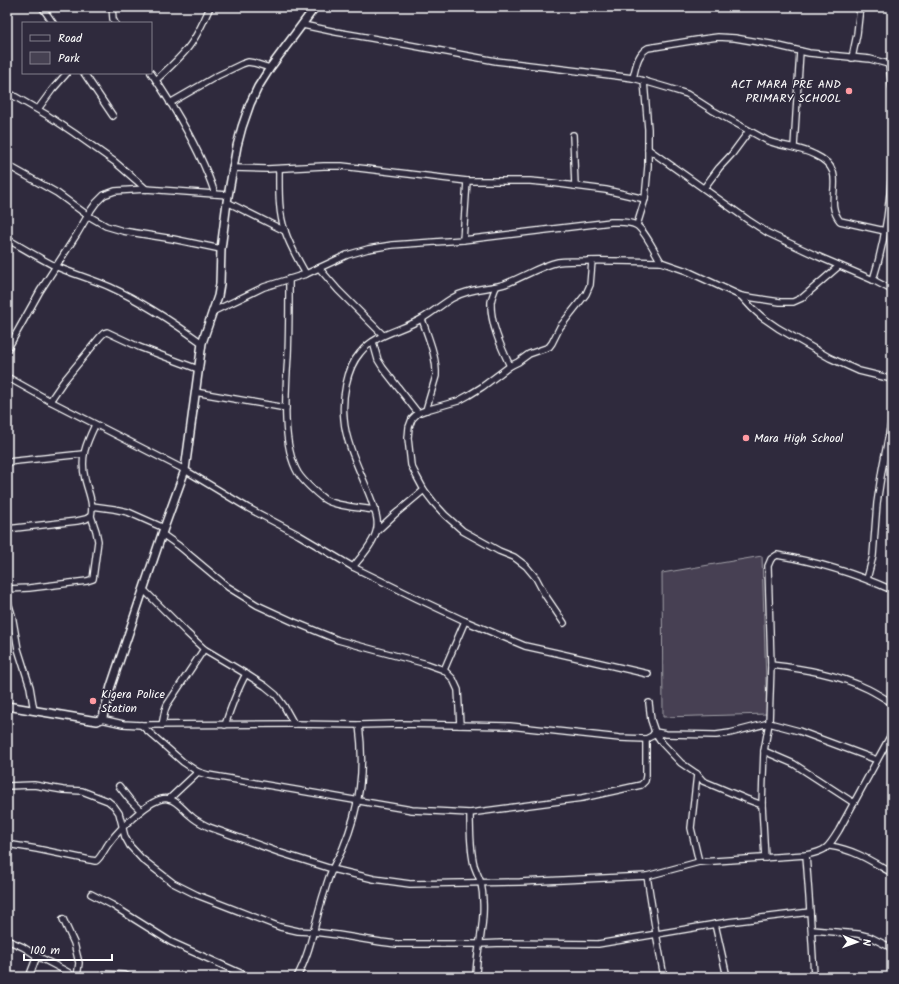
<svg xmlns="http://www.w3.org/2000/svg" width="899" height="984" font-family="Kalam,sans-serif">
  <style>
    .green { fill: #464152; stroke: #a2a0a8 }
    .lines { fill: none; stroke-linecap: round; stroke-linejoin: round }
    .minor-casing { stroke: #fff; stroke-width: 8 }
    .tertiary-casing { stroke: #fff; stroke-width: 10 }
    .minor { stroke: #2f2a3d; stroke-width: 5.5 }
    .tertiary { stroke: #2f2a3d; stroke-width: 7 }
    .poi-dot { fill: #ff9aa2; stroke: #2f2a3d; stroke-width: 1.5 }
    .labels { text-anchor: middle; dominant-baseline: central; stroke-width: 3; stroke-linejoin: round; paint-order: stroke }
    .poi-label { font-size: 12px; fill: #fff; stroke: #2f2a3d; text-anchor: start }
  </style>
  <rect width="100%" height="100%" fill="#2f2a3d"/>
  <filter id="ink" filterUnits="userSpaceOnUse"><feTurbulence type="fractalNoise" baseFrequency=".025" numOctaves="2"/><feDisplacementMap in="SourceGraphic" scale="8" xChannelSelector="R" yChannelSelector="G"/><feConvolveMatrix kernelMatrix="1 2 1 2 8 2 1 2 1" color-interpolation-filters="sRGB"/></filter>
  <g filter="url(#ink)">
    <polygon class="green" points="762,556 767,714 663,717 662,573"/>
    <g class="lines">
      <defs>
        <g id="minor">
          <polyline points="42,7 53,23"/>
          <polyline points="112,7 113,19 115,23"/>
          <path d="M303,25L336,32L371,38L496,61L578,71L633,78L644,81L668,88L687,94L712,110L768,141C784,147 800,147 815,155C852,172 821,198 840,221L885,231"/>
          <polyline points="852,58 857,34 860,7"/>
          <polyline points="888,63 890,72 892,87"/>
          <polyline points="84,73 113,116"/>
          <path d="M151,73C159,84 166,96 173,107C190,135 205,163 215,194"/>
          <path d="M633,78C636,67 637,54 648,48L703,39L718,37L735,38L770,44L809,53L870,59L892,65"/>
          <path d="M156,80C167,70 178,60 187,49C197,37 204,21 210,7"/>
          <polyline points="7,92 47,115 74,133 115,162 146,189"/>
          <polyline points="170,103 217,76 242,64 248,62 254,63 270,68"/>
          <polyline points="38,109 52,90 67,73"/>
          <polyline points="573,135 575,186"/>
          <polyline points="794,147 800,51"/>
          <polyline points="648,149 748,220 768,233 817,256 873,280 892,290"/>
          <polyline points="7,165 57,193 87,215 106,226 123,231 173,239 221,249"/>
          <polyline points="233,168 267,169 324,166 342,166 467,181 530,181 552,183 606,190 645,199"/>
          <path d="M279,169C279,189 278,212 285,231C290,246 298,260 306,274"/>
          <polyline points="704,188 719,168 732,154 749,131"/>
          <polyline points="227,202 285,231"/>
          <polyline points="637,225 645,199 648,166 648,129 644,81"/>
          <path d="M7,239C23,248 39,258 55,266C73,274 92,279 110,287C143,302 173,322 202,343"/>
          <polyline points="463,240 467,181"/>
          <polyline points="319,268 338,290 383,335"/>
          <path d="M289,279C289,304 289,330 288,355C286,388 281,444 298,473C303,481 316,493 324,499C334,506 362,508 375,510"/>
          <path d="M873,280C885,242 890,207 892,167"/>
          <path d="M496,287C494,292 492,296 491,302C490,323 501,347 510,366"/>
          <polyline points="741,296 752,308 762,317 778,328 830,358 859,371 892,379"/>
          <path d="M212,312L264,287L306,274L347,255L368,249L392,245L463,240L611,222C619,222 629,221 636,225C644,229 656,254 661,262L687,271L741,296L780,302H793L802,298L839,266"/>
          <path d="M422,319C428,337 437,357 436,376L426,410"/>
          <polyline points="373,342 378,360 383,368 418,413"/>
          <polyline points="7,350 40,291 77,234 91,210 96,203 104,195 115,191 146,189 228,195"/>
          <polyline points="7,377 50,401 185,470 248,508 299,535 353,567 416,598 465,621 525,646 557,653 648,674"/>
          <polyline points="195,392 286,408"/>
          <polyline points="50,401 63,382 100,337 104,333 107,332 139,347 198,369"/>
          <polyline points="7,462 83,454"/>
          <polyline points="92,506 114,509 128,512 164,528"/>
          <path d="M7,529L77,521L86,519L91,516C94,503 88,492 85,479C80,457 86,444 95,425"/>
          <polyline points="377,531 394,515 424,490"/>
          <polyline points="162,534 179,546 228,587 257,605 294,622 338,640 371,649 427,664 444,670 453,679 458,690 460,725"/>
          <path d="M353,567C361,557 373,544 376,532C380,521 374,509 371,499C362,474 346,446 344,419C342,399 346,369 360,353C376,333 402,331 423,318C437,310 450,296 467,292C479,288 493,288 505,284C523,277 540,266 558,262C567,261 577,261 586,261C611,260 636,262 661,262"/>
          <polyline points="867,579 873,556 877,503 882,470 892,418"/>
          <polyline points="7,589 29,588 87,581 93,579 98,541 96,531 91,516"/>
          <polyline points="144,590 187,633 204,649 246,674 265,686 276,695 284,706 294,724"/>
          <polyline points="7,599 12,615 18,649 30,687 34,711"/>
          <polyline points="564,623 545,595 536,578 526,566 514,557 499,551 463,531 445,515 434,503 424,490 417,477 411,465 408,438 409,427 412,419 418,413 426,410 458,401 469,395 482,387 510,366 518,362 529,354 549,347 552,343 560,327 586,294 590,285 592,261"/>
          <path d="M771,665C805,669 837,674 868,689C876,693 884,698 892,703"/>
          <polyline points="444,670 465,621"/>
          <polyline points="649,703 651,720 655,732 666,734 716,735 730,733 769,723 799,731 877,760"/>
          <polyline points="101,719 123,724 141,725 294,724 359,725 401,724 510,726 620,738 646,739 652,736 655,732 662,743 681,763 697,774 691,828 699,862"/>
          <polyline points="141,725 183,762 198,772 208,775 412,810 470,813 582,798 641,785 645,781 646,776 646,739"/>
          <polyline points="162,725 165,710 167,705 204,649"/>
          <path d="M225,725C231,707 237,690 246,674"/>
          <polyline points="764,751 794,764 854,803"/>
          <polyline points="697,774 703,781 746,799 762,805"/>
          <polyline points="7,786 34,785 63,790 82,791 108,801 114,806 119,813 125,837 130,846 142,859 173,883 197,895 210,900 280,927 298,931 314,932 338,935 381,942 397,944 480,944 503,943 598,944 728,922 810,912"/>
          <polyline points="119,786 130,800 141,811"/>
          <polyline points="169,799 198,772"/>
          <path d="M470,813C470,830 470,849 474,865C476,871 479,877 481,883C482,888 483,895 483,901C485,927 476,951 476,977"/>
          <path d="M7,844L37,849L90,860C92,860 94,861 96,861C100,859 106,847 109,843C118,831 153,794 169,799C178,801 184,811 191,816C196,821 203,824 209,827L281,853L332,869L374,879L410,884L520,882L647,876L699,862L806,855C827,851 828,848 839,830L892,733"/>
          <path d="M830,846C855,850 871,861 892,873"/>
          <path d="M806,855C809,896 812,936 814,977"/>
          <path d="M765,858L762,805L763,776L764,751L769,723L771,665L768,566L771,559L777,555C818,562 854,573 892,590"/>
          <polyline points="647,876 656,933 664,977"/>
          <polyline points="91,894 112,905 171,942 249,977"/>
          <polyline points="63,919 74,943 79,963 77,977"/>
          <polyline points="715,924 727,977"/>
          <polyline points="812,930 858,934 870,937 892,948"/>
          <polyline points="7,940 23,947 37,956 62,969 69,973 73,977"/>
          <polyline points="104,974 124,975 129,977"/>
          <polyline points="29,977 37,956"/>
          <path d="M297,977C312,949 315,919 325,890C327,883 329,876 332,870C335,862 340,855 343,848C360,807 365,769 359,725"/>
        </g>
        <polyline id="tertiary" points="7,706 97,721 101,719 103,717 111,686 164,528 185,470 202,343 218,296 220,284 221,249 227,202 237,146 242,127 250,104 258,87 270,68 315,7"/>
      </defs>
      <use href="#minor" class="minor-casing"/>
      <use href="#tertiary" class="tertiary-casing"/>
      <use href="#minor" class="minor"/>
      <use href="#tertiary" class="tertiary"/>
    </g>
  </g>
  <g class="poi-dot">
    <circle cx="849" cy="91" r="4"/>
    <circle cx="746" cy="438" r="4"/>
    <circle cx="93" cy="701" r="4"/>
  </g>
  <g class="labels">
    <g class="poi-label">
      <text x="841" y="84" text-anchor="end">ACT MARA PRE AND<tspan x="841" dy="14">PRIMARY SCHOOL</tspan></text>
      <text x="754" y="438">Mara High School</text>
      <text x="101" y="694">Kigera Police<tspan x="101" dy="14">Station</tspan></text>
    </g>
  </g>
  <rect width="899" height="984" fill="none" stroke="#2f2a3d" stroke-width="24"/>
  <rect x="12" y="12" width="875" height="960" fill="none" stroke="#fff" stroke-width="1.5" filter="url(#ink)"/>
  <rect x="22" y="22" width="130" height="52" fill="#2f2a3d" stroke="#827f8b"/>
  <rect x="30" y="35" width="20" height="6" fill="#2f2a3d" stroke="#827f8b"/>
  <text x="58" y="42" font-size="12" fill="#ffffff">Road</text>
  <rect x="30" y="52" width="20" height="12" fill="#464152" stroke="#827f8b"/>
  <text x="58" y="62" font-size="12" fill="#ffffff">Park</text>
  <g transform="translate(857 942) rotate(92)" stroke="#2f2a3d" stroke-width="3" paint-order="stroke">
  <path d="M0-3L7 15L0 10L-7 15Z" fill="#ffffff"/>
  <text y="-6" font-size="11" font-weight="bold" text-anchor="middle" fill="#ffffff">N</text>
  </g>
  <path d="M24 954v6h88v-6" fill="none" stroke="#ffffff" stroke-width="2"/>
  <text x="30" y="954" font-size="12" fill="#ffffff" stroke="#2f2a3d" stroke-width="3" paint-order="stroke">100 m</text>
</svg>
